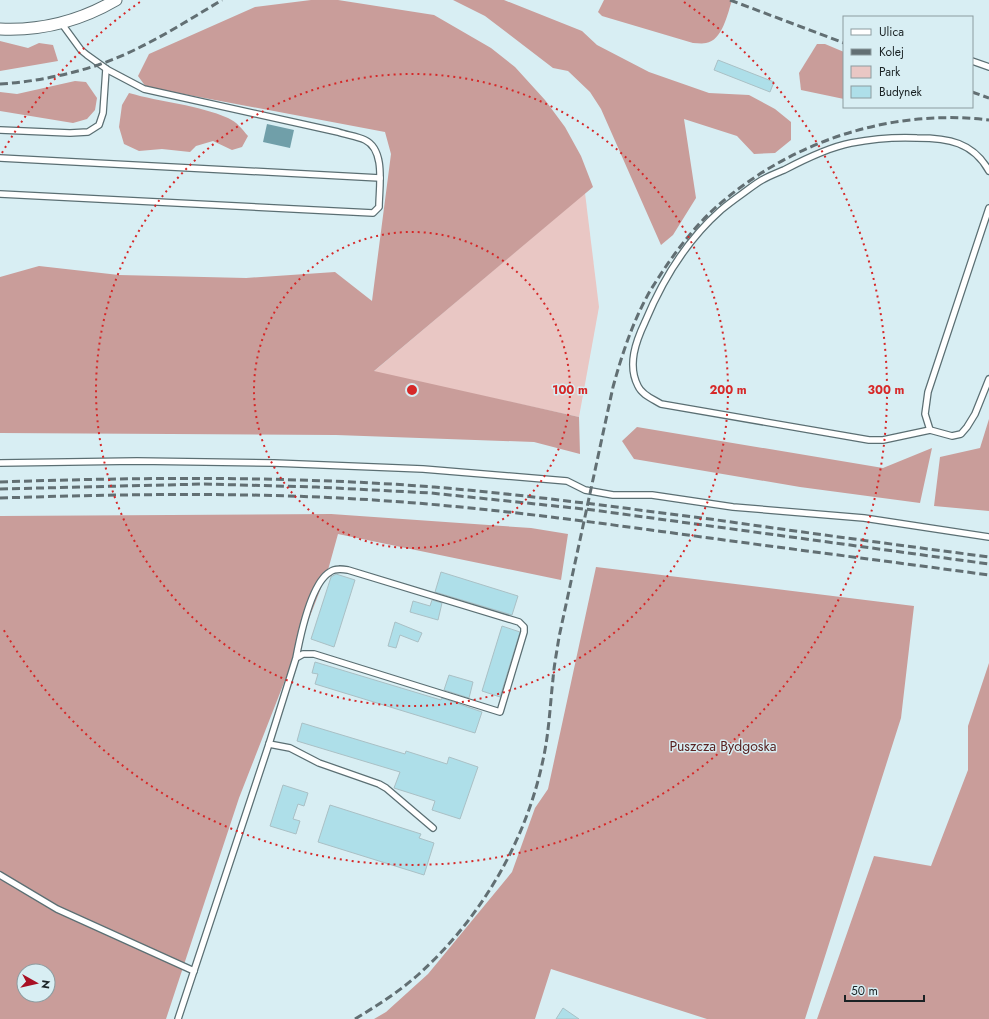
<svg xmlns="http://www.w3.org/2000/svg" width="989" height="1019" font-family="Jost,sans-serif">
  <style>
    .green { fill: #e9c7c4 }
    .forest { fill: #c99d9a; fill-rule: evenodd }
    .water { fill: #709fa9 }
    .building { fill: #aedfe9; stroke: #aac0c5 }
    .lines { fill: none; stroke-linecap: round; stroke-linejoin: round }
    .lane-casing { stroke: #5b6f73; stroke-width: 8 }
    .street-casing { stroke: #5b6f73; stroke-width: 13 }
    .lane { stroke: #fff; stroke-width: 5.5 }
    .street { stroke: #fff; stroke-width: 11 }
    .rail { stroke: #626f73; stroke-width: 3; stroke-dasharray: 8 4; stroke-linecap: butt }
    .ring { fill: none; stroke: #d62828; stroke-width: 2; stroke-dasharray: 2 4 }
    .labels { text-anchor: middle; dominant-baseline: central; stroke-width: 3; stroke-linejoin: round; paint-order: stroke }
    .park-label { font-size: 14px; fill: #592221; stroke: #d8eef3 }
    .centre { fill: #d62828; stroke: #d8eef3; stroke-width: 2 }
    .ring-label { font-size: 12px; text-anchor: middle; font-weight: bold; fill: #d62828; stroke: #d8eef3; stroke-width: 3; stroke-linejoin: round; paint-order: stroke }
  </style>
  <rect width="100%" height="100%" fill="#d8eef3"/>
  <polygon class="green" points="585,193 599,307 579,417 373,372"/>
  <g class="forest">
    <polygon points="311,0 338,0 434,15 491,48 515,67 545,100 565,127 581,156 593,187 374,371 579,417 580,454 534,442 336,435 0,433 0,277 39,266 119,275 246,278 335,272 372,301 391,154 385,132 146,87 138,76 149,54 255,7"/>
    <polygon points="453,0 504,0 582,31 597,45 649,72 709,93 749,95 775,109 791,122 791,140 775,153 754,154 737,136 684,119 696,198 673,235 661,245 601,109 590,92 568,71 553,68 485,16"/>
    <path d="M604,0H732C728,13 722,41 706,43C702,44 697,43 693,43L602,16L598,12Z"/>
    <polygon points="0,41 28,48 39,43 53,45 58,61 0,71"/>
    <polygon points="817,44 825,44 844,52 844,99 801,90 799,73"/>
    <polygon points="75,81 86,82 97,98 95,110 87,119 73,123 0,111 0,92 17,94"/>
    <path d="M129,93C160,102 199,105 228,118C237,122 242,129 248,136L242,147L232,150L213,141L196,146L190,152L162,149L139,151L124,144L119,127L122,105Z"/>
    <polygon points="989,419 989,511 934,506 940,457 980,448"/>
    <polygon points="637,427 883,468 932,448 920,503 800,487 634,459 622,441"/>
    <path d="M331,514L531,528L568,534L561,580L338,534L328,570L239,798L166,1019H0V516ZM24,971H48V995H24Z"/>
    <polygon points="596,567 914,606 901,718 805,1019 707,1019 551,969 535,1019 374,1019 386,1012 428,974 512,872 535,808 548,789"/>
    <polygon points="989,663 989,1019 817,1019 874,856 931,866 968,770 968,726"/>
  </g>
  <polygon class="water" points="267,124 294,130 290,148 263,142"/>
  <g class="building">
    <polygon points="718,60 774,82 770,92 714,70"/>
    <polygon points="441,572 518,596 512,615 435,592"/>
    <polygon points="336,574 355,580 334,647 311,639 331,577"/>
    <polygon points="432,600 442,603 438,620 410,612 413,601 430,606"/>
    <polygon points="395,622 422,633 418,642 400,635 396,648 388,646"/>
    <polygon points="502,626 520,632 500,697 482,691"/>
    <polygon points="315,662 441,700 442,698 482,712 475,733 315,684 318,674 312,673"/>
    <polygon points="449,675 473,682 469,698 444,690"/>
    <polygon points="302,723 405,754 406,751 447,764 449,757 478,767 460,819 432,810 435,801 394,788 400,772 297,741"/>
    <polygon points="283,785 308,793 304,806 298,804 293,819 300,821 296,834 270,826"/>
    <polygon points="330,805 421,834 419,838 434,843 424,875 318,842"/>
    <polygon points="563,1008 579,1019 556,1019"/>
  </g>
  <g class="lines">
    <defs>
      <g id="lane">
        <polyline points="972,61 989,67"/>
        <polyline points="0,130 70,133 88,132 99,125 103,113 106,69"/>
        <polyline points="0,158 380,178"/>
        <path d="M989,171C973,142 948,138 917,138C895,137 872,139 851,143C830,147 803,160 784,170C777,173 769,176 762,180C755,184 749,189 742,194C735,199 727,205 721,210C687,240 662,281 645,322C636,341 627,365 638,386C642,395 653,399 661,404L869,440H883L930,430L952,436L961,434L967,427L975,414L989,379"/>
        <path d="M0,194L373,213L379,207C379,187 386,150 365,140C357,136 346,135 338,132L144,89L108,70L87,55L81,50L62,24"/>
        <polyline points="930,430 925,414 928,392 989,208"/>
        <polyline points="0,463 137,461 274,463 423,469 567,481 585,490 613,495 652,495 733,507 864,518 989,537"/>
        <polyline points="269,744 290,748 319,763 379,784 386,788 433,828"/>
        <polyline points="0,875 57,909 194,971"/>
        <path d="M178,1019L269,744L296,658L303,654H314L500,712L524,632V627L519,622L348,570C342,569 335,568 330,572C311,583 300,637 296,658"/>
      </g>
      <path id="street" d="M0,29C41,31 80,21 116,0"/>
    </defs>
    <use href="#lane" class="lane-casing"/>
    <use href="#street" class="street-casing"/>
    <use href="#lane" class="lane"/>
    <use href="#street" class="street"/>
    <g class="rail">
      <polyline points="730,0 844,43"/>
      <path d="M0,84C33,82 67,75 98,65C142,50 182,24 222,0"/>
      <polyline points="972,92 989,98"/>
      <path d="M0,482C145,477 290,476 434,487C529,495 623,508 717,520C808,533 898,545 989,557"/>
      <polyline points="0,489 204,484 316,487 431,493 593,510 989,564"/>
      <path d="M0,498C125,494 250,492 374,500C484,507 593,522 702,537C798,550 893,562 989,575"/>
      <path d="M355,1019C378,1005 400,991 419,974C481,918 526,841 543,760C549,733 550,706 553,679C554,665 557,651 559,637L613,387C622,354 633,321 650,291C668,262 689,232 715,208C789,142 890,108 989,120"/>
    </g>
  </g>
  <g class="ring">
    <circle cx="412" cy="390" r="158"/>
    <circle cx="412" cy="390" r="316"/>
    <path d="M2 153A474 474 0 0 1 140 2M684 2A474 474 0 1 1 2 627"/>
  </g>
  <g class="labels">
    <g class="park-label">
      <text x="723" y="746">Puszcza Bydgoska</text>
    </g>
  </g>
  <circle cx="412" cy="390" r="6" class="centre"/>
  <g class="ring-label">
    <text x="570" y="394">100 m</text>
    <text x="728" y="394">200 m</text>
    <text x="886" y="394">300 m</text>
  </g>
  <rect x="843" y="16" width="130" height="92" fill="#d8eef3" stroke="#8c9ca0"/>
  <rect x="851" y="29" width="20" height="6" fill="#ffffff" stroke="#8c9ca0"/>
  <text x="879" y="36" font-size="12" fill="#1a2224">Ulica</text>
  <rect x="851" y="49" width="20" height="6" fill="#626f73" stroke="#8c9ca0"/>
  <text x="879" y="56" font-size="12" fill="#1a2224">Kolej</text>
  <rect x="851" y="66" width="20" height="12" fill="#e9c7c4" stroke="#8c9ca0"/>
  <text x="879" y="76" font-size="12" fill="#1a2224">Park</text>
  <rect x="851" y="86" width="20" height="12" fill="#aedfe9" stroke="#8c9ca0"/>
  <text x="879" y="96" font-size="12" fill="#1a2224">Budynek</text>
  <g transform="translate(36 983) rotate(98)"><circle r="19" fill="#d8eef3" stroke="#8c9ca0"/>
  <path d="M0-3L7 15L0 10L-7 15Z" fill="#a81024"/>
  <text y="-6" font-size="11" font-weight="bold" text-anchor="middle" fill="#1a2224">N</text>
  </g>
  <path d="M845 995v6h79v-6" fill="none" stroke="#1a2224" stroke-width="2"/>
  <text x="851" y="995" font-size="12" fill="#1a2224" stroke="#d8eef3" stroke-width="3" paint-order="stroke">50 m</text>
</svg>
